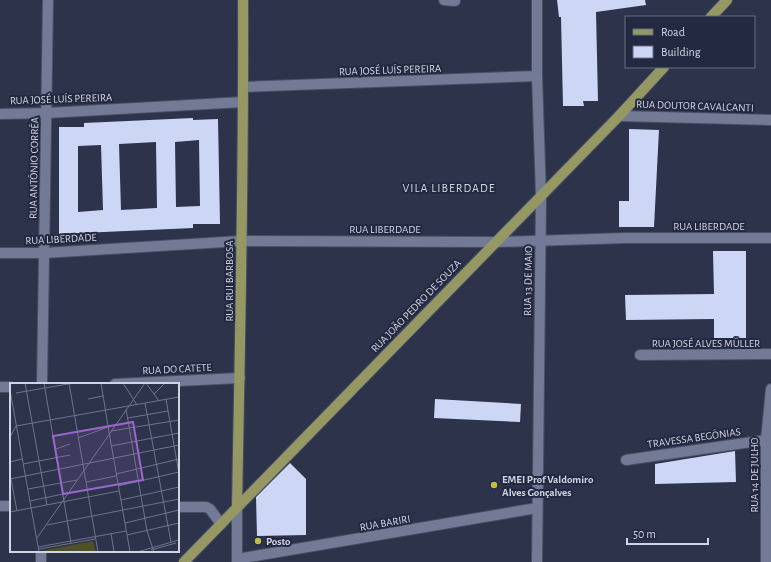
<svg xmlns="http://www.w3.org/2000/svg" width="771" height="562" font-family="'Alegreya Sans',sans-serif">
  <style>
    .building { fill: #cdd7f5; fill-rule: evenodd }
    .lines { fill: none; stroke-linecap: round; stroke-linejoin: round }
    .minor-casing { stroke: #494f63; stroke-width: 12 }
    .major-casing { stroke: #494f63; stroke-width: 12 }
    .minor { stroke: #727a96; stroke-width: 10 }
    .major { stroke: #969863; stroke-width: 10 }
    .poi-dot { fill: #c0be40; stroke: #232940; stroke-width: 1.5 }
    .labels { text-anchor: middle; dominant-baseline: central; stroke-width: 4; stroke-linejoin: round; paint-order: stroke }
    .street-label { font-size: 11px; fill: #d0d5e5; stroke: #232940 }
    .poi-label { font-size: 11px; font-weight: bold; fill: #d0d5e5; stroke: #232940; text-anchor: start }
    .neighbourhood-label { font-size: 12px; letter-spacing: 1px; fill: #d0d5e5; stroke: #232940 }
    .inset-road { fill: none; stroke: #6e7489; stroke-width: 1 }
    .view { fill: #9967cc; fill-opacity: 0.15; stroke: #9967cc; stroke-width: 2 }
    .inset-edge { fill: none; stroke: #d0d5e5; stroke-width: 2 }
  </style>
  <rect width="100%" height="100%" fill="#2d334b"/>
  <g class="building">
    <polygon points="557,0 645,0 646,5 596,12 598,101 583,101 584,106 563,106 561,17 559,17"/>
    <path d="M193,118V120L218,119L220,224H193V228L59,234V127H84V123ZM199,140L200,206L176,207L175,142ZM156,142L157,208L121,210L119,144ZM101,145L103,210L78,212V146Z"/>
    <polygon points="629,129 659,130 654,227 619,227 619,201 629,201"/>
    <polygon points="713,251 746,251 746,338 714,338 714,319 626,320 625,295 714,294"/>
    <polygon points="435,399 521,404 520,422 434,418"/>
    <polygon points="735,451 736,482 655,484 655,464"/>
    <polygon points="290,463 306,479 306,535 257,536 256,497"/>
  </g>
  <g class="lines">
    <defs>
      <g id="minor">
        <polyline points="444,0 455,1"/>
        <polyline points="537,0 537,76 541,196 537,562"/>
        <polyline points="243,87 537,76"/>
        <polyline points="0,114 47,113 243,102"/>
        <polyline points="619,116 771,120"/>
        <polyline points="0,253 44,253 241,241 496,242 626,238 771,238"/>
        <polyline points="640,355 771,354"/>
        <polyline points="42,384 48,0"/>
        <polyline points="115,384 240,378"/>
        <polyline points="0,387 11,387"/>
        <polyline points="626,460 766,440"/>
        <polyline points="0,506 11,506"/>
        <polyline points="178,507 206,507 210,509 221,524"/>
        <polyline points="237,559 537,508"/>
        <polyline points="41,562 41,551"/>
        <polyline points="237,562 237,507"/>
        <polyline points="766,562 766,440 771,389"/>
      </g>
      <g id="major">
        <polyline points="711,17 727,0"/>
        <path d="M237,507C240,338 244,169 243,0"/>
        <polyline points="184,562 619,116 664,67"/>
      </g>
    </defs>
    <use href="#minor" class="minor-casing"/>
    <use href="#major" class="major-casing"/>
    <use href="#minor" class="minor"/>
    <use href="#major" class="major"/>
  </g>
  <g class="poi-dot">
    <circle cx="494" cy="485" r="4"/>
    <circle cx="258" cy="541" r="4"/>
  </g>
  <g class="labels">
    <g class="street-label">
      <text transform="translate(390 70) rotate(-2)">RUA JOSÉ LUÍS PEREIRA</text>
      <text transform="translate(61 99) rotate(-2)">RUA JOSÉ LUÍS PEREIRA</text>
      <text transform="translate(695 106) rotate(2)">RUA DOUTOR CAVALCANTI</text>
      <text transform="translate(34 168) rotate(-89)">RUA ANTÔNIO CORRÊA</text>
      <text x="709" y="226">RUA LIBERDADE</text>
      <text x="385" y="229">RUA LIBERDADE</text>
      <text transform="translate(61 239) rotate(-3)">RUA LIBERDADE</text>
      <text transform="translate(229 281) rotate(-90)">RUA RUI BARBOSA</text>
      <text transform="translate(528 281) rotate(-89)">RUA 13 DE MAIO</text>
      <text transform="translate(416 306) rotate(-46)">RUA JOÃO PEDRO DE SOUZA</text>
      <text x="706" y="343">RUA JOSÉ ALVES MÜLLER</text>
      <text transform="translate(177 369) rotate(-3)">RUA DO CATETE</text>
      <text transform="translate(694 438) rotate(-8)">TRAVESSA BEGÔNIAS</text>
      <text transform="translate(754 475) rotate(-90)">RUA 14 DE JULHO</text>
      <text transform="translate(385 523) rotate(-10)">RUA BARIRI</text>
    </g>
    <g class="poi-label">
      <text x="502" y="479">EMEI Prof Valdomiro<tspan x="502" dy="13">Alves Gonçalves</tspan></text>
      <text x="266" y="541">Posto</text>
    </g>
    <g class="neighbourhood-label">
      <text x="449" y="188">VILA LIBERDADE</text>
    </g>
  </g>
  <g transform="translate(10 383)">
    <rect width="169" height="169" fill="#2d334b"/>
    <path d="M83,158L86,169H30L31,168Z" fill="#505026"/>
    <path class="inset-road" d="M15,0L37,122M34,0L61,160M59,0L88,169M91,0L99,49M113,0L127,22M136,0L149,18M0,7L29,169M6,10L64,0M144,11L155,0M78,16L93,13M156,16L169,91M135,20L161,159M116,26L137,148L144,169M118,35L158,28M101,48L169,37M99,49L120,169M0,54L6,43L169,14M68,55L98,44M101,63L169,50M46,66L60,61M0,79L12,76M13,81L60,72M106,91L169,76M0,96L169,62M1,96L7,128M76,99L106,93M108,103L169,89M18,106L67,97M111,117L169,104M20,118L53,111M0,129L109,108M115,140L169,127M37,142L169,116M101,150L104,169M117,152L169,140M27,155L135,0M28,164L116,148M29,166L85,156M141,167L166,160M127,169L169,157"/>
    <path class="view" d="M123,39L133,97L53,111L43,53Z"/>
    <rect width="169" height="169" class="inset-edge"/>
  </g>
  <rect x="625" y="16" width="130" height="52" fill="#232940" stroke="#686e82"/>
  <rect x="633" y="29" width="20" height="6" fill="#969863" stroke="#686e82"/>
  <text x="661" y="36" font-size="12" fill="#d0d5e5">Road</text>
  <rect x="633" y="46" width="20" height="12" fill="#cdd7f5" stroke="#686e82"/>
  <text x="661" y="56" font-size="12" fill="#d0d5e5">Building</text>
  <path d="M627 538v6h81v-6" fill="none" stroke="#d0d5e5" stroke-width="2"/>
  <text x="633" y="538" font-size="12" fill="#d0d5e5" stroke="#232940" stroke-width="3" paint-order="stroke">50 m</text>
</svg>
